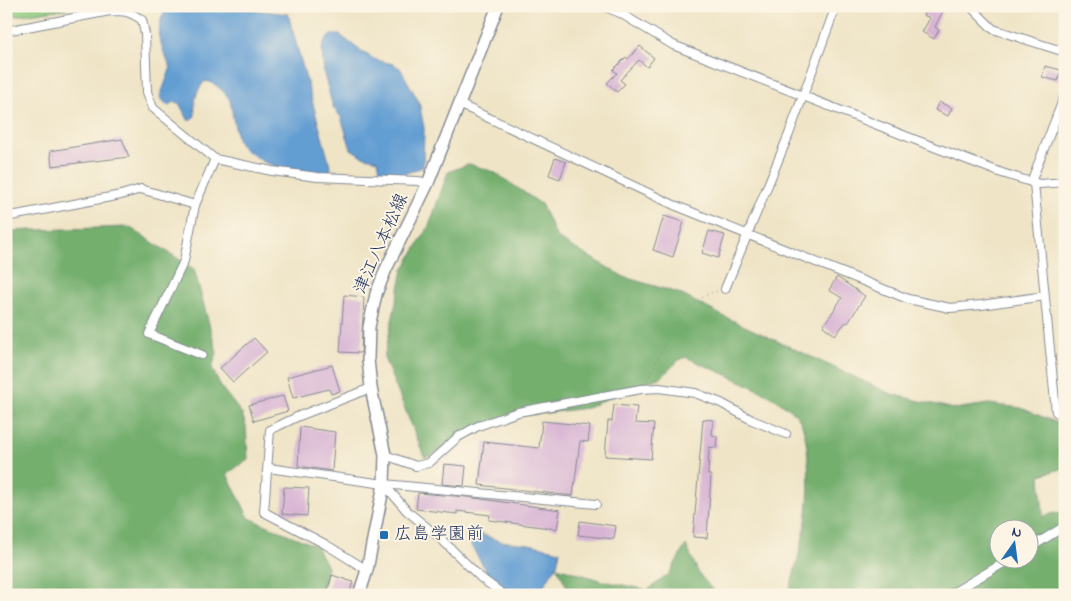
<svg xmlns="http://www.w3.org/2000/svg" width="1071" height="601" font-family="'Indie Flower','Klee One',sans-serif">
  <style>
    .green { fill: #90cb7f; stroke: #567d6e }
    .forest { fill: #74af6e; stroke: #486f66; fill-rule: evenodd }
    .water { fill: #649ed3; stroke: #406698 }
    .building { fill: #d7b3d4 }
    .lines { fill: none; stroke-linecap: round; stroke-linejoin: round }
    .street-casing { stroke: #858a92; stroke-width: 10 }
    .secondary-casing { stroke: #858a92; stroke-width: 14 }
    .path { stroke: #858a92; stroke-width: 1; stroke-dasharray: 1 4; stroke-linecap: butt }
    .street { stroke: #fff; stroke-width: 8 }
    .secondary { stroke: #fff; stroke-width: 11 }
    .poi-dot { fill: #1f6fb2; stroke: #fcf5e5; stroke-width: 2 }
    .labels { text-anchor: middle; dominant-baseline: central; stroke-width: 4; stroke-linejoin: round; paint-order: stroke }
    .street-label { font-size: 18px; fill: #1b2f5e; stroke: #fcf5e5 }
    .poi-label { font-size: 18px; fill: #1b2f5e; stroke: #fcf5e5; text-anchor: start }
  </style>
  <rect width="100%" height="100%" fill="#fcf5e5"/>
  <filter id="ink" filterUnits="userSpaceOnUse"><feTurbulence type="fractalNoise" baseFrequency=".02" numOctaves="2"/><feDisplacementMap in="SourceGraphic" scale="10" xChannelSelector="R" yChannelSelector="G"/><feConvolveMatrix kernelMatrix="1 2 1 2 8 2 1 2 1" color-interpolation-filters="sRGB"/></filter>
  <filter id="wash" filterUnits="userSpaceOnUse"><feTurbulence type="fractalNoise" baseFrequency=".0096" numOctaves="4" result="noise"/><feDisplacementMap in="SourceGraphic" scale="20" xChannelSelector="R" yChannelSelector="G"/><feGaussianBlur stdDeviation="1.12" result="paint"/><feColorMatrix in="noise" values="0 0 0 0 0 0 0 0 0 0 0 0 0 0 0 0 0 1.4 0 .05"/><feComposite in="paint" operator="in"/></filter>
  <g filter="url(#wash)">
    <rect width="100%" height="100%" fill="#efe4c6"/>
    <polygon class="green" points="6,6 85,6 6,17"/>
    <g class="forest">
      <path d="M469,164L494,172L541,204L557,238L624,277L678,293L721,315L891,394L954,409L989,404L1021,408L1065,426V468L1040,475L1043,516L1065,511V595H788C795,570 802,546 806,521C810,498 811,437 799,419C786,397 711,369 686,357L679,360L660,378L639,384L587,408L512,417L425,458L384,358L403,270L429,226L448,172ZM998,528H1028V558H998Z"/>
      <polygon points="129,227 194,269 217,353 212,368 221,387 242,414 246,426 248,459 227,474 249,518 316,546 327,567 321,595 6,595 6,231"/>
      <polygon points="686,545 699,574 717,595 571,595 557,567 603,581 648,590 669,574"/>
    </g>
    <g class="water">
      <path d="M171,6H220L288,14L331,169L329,174L283,169L262,161L243,148L237,139L230,100C225,92 215,82 205,81C195,92 194,101 195,116L189,121L179,103L174,102L168,106L160,97L171,67C160,49 152,20 171,6Z"/>
      <polygon points="331,35 340,35 362,52 376,60 393,64 400,68 419,102 424,128 423,167 401,175 390,171 380,171 378,160 362,156 351,149 341,117 333,107 324,74 322,50 325,40"/>
      <polygon points="481,534 499,541 529,544 560,551 557,565 538,595 513,595 492,580 470,544"/>
    </g>
    <g id="blocks">
      <g class="building">
        <polygon points="927,6 938,6 944,9 935,27 939,30 934,39 922,32 930,18 923,15"/>
        <polygon points="640,46 654,58 647,67 639,60 620,80 625,84 617,92 607,83 617,73 613,70 626,57 628,59"/>
        <polygon points="1045,66 1061,70 1058,81 1042,77"/>
        <polygon points="939,102 952,108 948,116 935,110"/>
        <polygon points="122,139 129,157 52,166 50,151"/>
        <polygon points="555,158 566,162 560,179 549,175"/>
        <polygon points="664,216 684,222 673,257 653,250"/>
        <polygon points="709,231 725,235 718,258 702,253"/>
        <polygon points="837,277 865,296 848,323 846,322 835,335 823,326 842,298 829,290"/>
        <polygon points="344,295 364,297 361,353 340,352"/>
        <polygon points="254,338 267,352 233,382 220,368"/>
        <polygon points="332,365 340,391 331,394 329,389 293,398 287,377"/>
        <polygon points="283,396 288,411 254,421 249,405"/>
        <polygon points="614,405 637,407 635,423 654,424 651,459 605,456 608,421 612,421"/>
        <polygon points="703,419 713,420 712,435 717,436 716,448 709,447 708,475 711,475 707,538 693,537"/>
        <polygon points="542,421 590,426 588,442 580,441 573,496 479,485 484,442 539,448"/>
        <polygon points="300,427 335,432 332,471 298,466"/>
        <polygon points="444,464 466,466 464,486 442,484"/>
        <polygon points="284,487 309,488 307,516 282,514"/>
        <polygon points="418,493 467,497 560,510 557,529 489,520 490,515 457,511 457,514 416,509"/>
        <polygon points="580,521 616,526 614,539 578,535"/>
        <polygon points="332,575 353,582 349,595 326,595"/>
      </g>
    </g>
  </g>
  <g filter="url(#ink)">
    <use href="#blocks" fill-opacity="0" stroke="#858a92" stroke-width="1"/>
    <g class="lines">
      <defs>
        <g id="street">
          <polyline points="603,6 620,13 673,45 908,137 1002,173 1031,182 1040,184 1065,182"/>
          <polyline points="970,6 993,29 1065,52"/>
          <path d="M6,31L110,11C125,11 129,11 142,20L145,34L147,92L153,108L215,159L272,171L317,177L418,181L428,183"/>
          <polyline points="459,104 674,205 908,299 950,308 981,305 1045,296"/>
          <polyline points="1031,182 1065,95"/>
          <polyline points="1034,183 1056,412 1065,417"/>
          <polyline points="6,217 121,195 141,189 195,205"/>
          <polyline points="725,289 789,134 836,6"/>
          <polyline points="202,355 149,334 184,261 195,205 215,159"/>
          <polyline points="385,455 416,466 429,463 458,437 478,426 518,412 641,389 659,388 695,393 721,403 752,420 786,434"/>
          <polyline points="268,468 384,484 596,504"/>
          <polyline points="384,484 407,511 440,538 481,578 504,595"/>
          <polyline points="1028,549 1065,526"/>
          <polyline points="367,570 325,544 264,512 270,430 299,416 371,388"/>
          <polyline points="949,595 1012,558"/>
        </g>
        <polyline id="secondary" points="359,595 367,570 384,484 385,455 371,388 368,359 369,327 376,294 386,269 428,183 498,6"/>
      </defs>
      <use href="#street" class="street-casing"/>
      <use href="#secondary" class="secondary-casing"/>
      <path class="path" d="M647,380C662,352 683,299 717,291"/>
      <use href="#street" class="street"/>
      <use href="#secondary" class="secondary"/>
    </g>
  </g>
  <rect class="poi-dot" x="379" y="530" width="10" height="10" rx="2.5"/>
  <g class="labels">
    <g class="street-label">
      <text transform="translate(382 244) rotate(-66)">津江八本松線</text>
    </g>
    <g class="poi-label">
      <text x="394" y="535">広島学園前</text>
    </g>
  </g>
  <rect width="1071" height="601" fill="none" stroke="#fcf5e5" stroke-width="25"/>
  <g transform="translate(1014 544) rotate(14)"><circle r="24" fill="#fcf5e5" stroke="#a2a6af"/>
  <path d="M0-4L9 19L0 12L-9 19Z" fill="#1f6fb2"/>
  <text y="-8" font-size="14" font-weight="bold" text-anchor="middle" fill="#1b2f5e">N</text>
  </g>
</svg>
